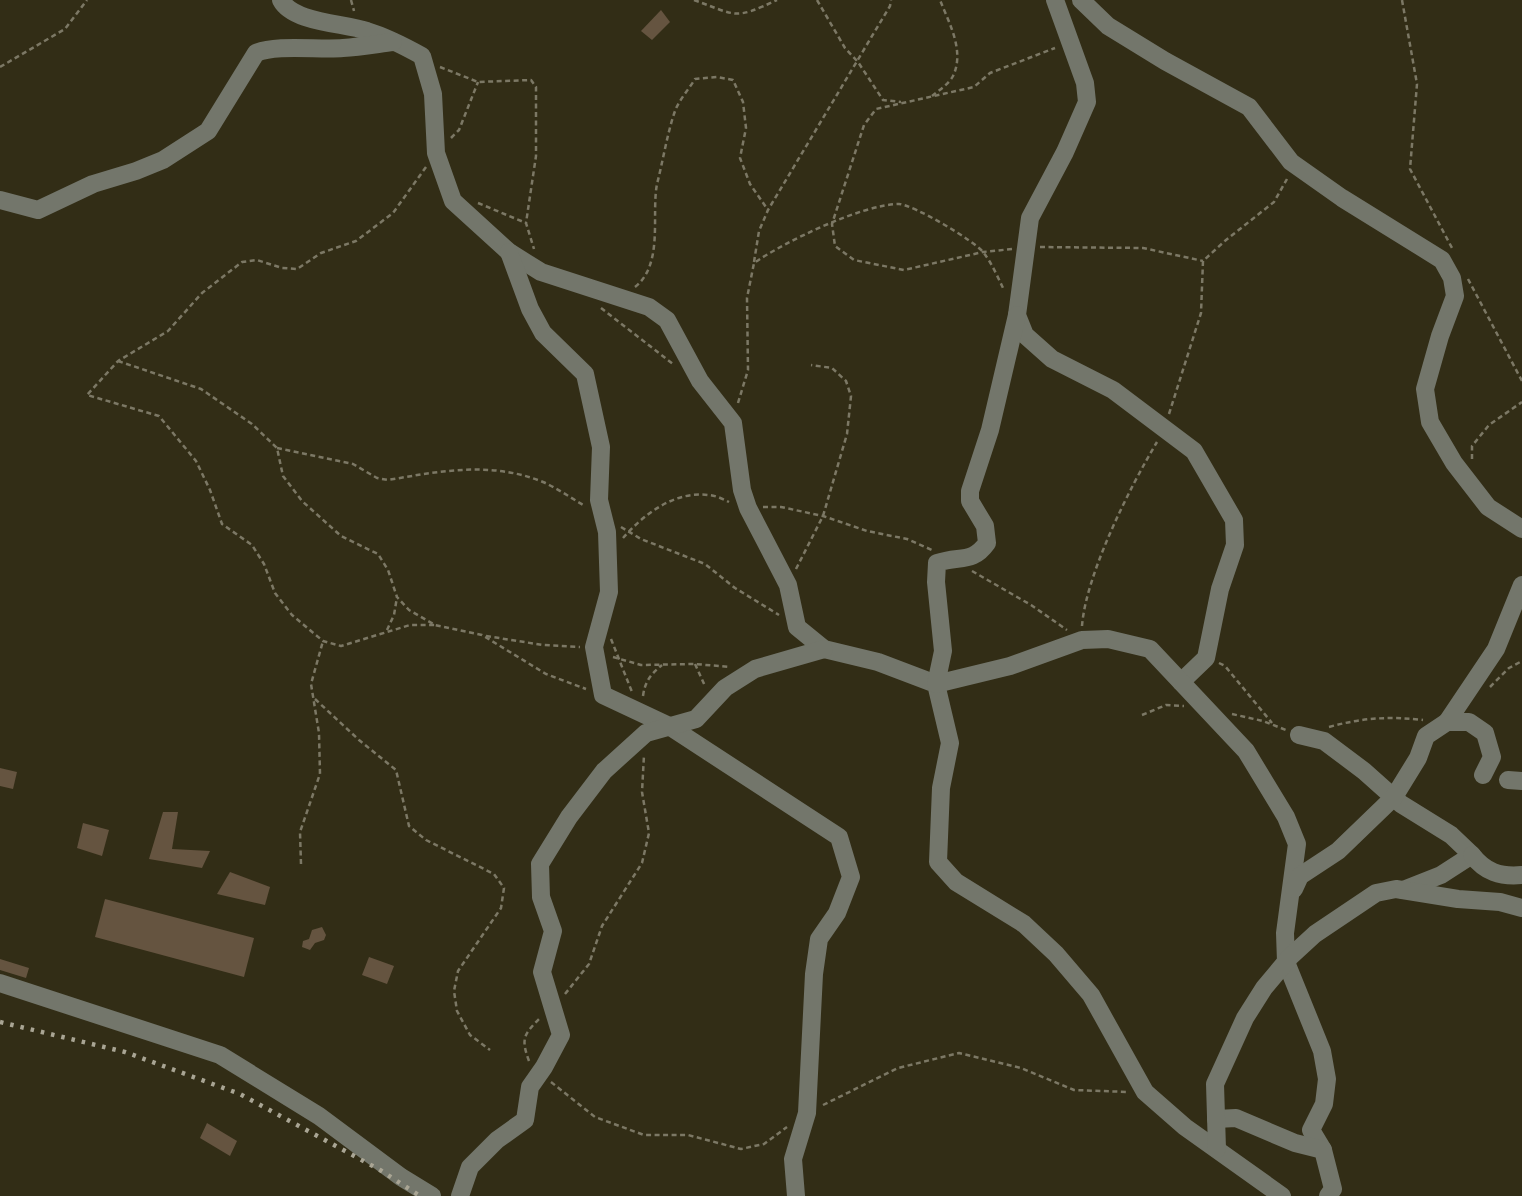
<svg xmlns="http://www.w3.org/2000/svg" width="1522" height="1196" font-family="Roboto,sans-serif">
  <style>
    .building { fill: #655440 }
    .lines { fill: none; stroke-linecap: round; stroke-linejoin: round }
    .path { stroke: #7c7865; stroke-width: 2.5; stroke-dasharray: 5 3.5; stroke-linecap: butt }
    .minor { stroke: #73766b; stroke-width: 18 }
    .rail { stroke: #a9a594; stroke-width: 4.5; stroke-dasharray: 3.5 7; stroke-linecap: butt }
  </style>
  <rect width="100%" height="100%" fill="#322d16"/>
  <g class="building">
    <polygon points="661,10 670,22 652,40 641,31"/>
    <polygon points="0,768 17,772 13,789 0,786"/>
    <polygon points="163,812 178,812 172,849 210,851 202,868 149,859"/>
    <polygon points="83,823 109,830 102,856 77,848"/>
    <polygon points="230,872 270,887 265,905 217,894"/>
    <polygon points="105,899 254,938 244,977 95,937"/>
    <polygon points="322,927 326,935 324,940 315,943 310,950 302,947 303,941 309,939 312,930"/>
    <polygon points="369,957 394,966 387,984 362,975"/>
    <polygon points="0,959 29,968 26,978 0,970"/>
    <polygon points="207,1123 237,1141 230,1156 200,1138"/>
  </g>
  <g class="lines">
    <g class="path">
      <polyline points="351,0 354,11"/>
      <path d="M694,0C738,16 734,20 777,0"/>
      <polyline points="817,0 845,48 858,62 883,100 901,102"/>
      <polyline points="1402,0 1417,84 1410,169 1452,248"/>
      <polyline points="0,67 65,29 87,0"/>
      <polyline points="440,67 478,82 531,80 536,87 536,156 526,223 534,249"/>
      <path d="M932,96C938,91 949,84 953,76C965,51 949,23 940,0"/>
      <polyline points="451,138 459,130 478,82"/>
      <polyline points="426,167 393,213 356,241 321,253 297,269 282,268 257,260 242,262 202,293 168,331 118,361 87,395 159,416 196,461 210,490 222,524 252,545 264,564 275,593 292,615 323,641 341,646 410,625 435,625"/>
      <polyline points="478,203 526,223"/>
      <polyline points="1040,247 1143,248 1203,261"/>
      <polyline points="1012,249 983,252 904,270 854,260 835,246 832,224 864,125 876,109 974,87 990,73 1055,48"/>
      <polyline points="754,262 759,231 768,210 890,6 891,0"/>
      <polyline points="1468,279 1522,381"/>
      <path d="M635,287C664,264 651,215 657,184C663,161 667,134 675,111C679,100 689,89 695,79L717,77L733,80L743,102L746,128L740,158L750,184L768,210"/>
      <polyline points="601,308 673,364"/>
      <polyline points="118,361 201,389 252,424 277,448 283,476 302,501 341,536 378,554 388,570 397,597 409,610 435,625 482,635 546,674 586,689"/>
      <path d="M738,403L748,370L747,298L754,263C784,242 863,204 899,204C914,205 973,240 983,252C992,263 998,278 1004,290"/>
      <polyline points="1169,414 1201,313 1203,261 1226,240 1274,202 1287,179"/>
      <path d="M277,448L353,464L377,478L388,480C441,471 491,461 543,482C557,488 571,498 585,506"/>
      <polyline points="1472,459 1472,446 1489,425 1522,402"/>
      <polyline points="763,507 781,507 823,516 867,531 907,539 932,550"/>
      <polyline points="621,527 641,539 705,564 735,588 779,615"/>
      <path d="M623,538C644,514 674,491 708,495C715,495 723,499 729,502"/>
      <polyline points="796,569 823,516 847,434 851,396 846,381 832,368 811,365"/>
      <polyline points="972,571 1031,605 1067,630"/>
      <path d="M1082,626C1086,574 1130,487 1157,442"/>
      <polyline points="387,630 394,615 397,597"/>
      <polyline points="486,636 543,645 580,647"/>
      <polyline points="611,639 632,692"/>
      <polyline points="613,657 641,665 695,664 730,667"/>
      <polyline points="1219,663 1225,666 1272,723"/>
      <polyline points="695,664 705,686"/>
      <polyline points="1490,687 1509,668 1522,661"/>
      <path d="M643,696C645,681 651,674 662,665"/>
      <polyline points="315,699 359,740 396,770 409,826 426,840 494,874 504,888 501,908 458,971 454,991 457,1011 470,1035 490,1050"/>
      <polyline points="1232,714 1263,721 1286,730"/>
      <polyline points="1142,715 1166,705 1184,706"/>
      <path d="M1329,727C1361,718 1389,716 1423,720"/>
      <polyline points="301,864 300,832 320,774 319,733 311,684 323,641"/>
      <polyline points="565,994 589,964 602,926 642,863 649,833 642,792 644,755"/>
      <path d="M529,1061C521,1039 523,1035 540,1018"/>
      <polyline points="551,1082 595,1117 644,1135 688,1135 741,1149 764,1144 787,1127"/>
      <polyline points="823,1105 898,1068 959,1053 1021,1068 1074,1090 1128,1092"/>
    </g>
    <g class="minor">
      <path d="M281,0C293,23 345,23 367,31C387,37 404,46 422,56L433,94L436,153L453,201L509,252L541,272L649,307L667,320L700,381L733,423L742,490L748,508L788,585L797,627L824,649L878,662L936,684L950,743L941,788L938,862L956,882L1024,924L1056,954L1091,995L1145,1092L1185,1127L1282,1196"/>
      <polyline points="1055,0 1085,83 1087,102 1065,152 1030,218 1017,315 1025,335 1052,359 1113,390 1194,451 1234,520 1235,545 1220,589 1206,658 1181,682"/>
      <polyline points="1081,0 1108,26 1165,61 1249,107 1291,162 1342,198 1442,260 1452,278 1455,296 1440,336 1425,389 1430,422 1454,463 1488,507 1522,529"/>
      <path d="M0,200L38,210L93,184L136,171L163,160L208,131L256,53C275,44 319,50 343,48C360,47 377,44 393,42"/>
      <polyline points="509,252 530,309 543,333 585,374 601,447 599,500 607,532 609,592 594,647 603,695 669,726 839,837 851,877 837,913 819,939 814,974 807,1113 793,1159 796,1196"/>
      <path d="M1017,315L990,430L970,491V501L985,526L987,543C972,564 960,555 937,563L936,582L943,651L936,684L1010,666L1082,640L1108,639L1150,649L1246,751L1286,817L1297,844L1285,933L1286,962L1322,1051L1327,1079L1324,1104L1311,1130L1323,1150"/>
      <polyline points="1447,722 1496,649 1522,585"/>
      <polyline points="1299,735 1324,741 1364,771 1401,804 1451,835 1472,855 1441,875 1403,890"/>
      <polyline points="1508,780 1522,781"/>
      <path d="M1472,855C1485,872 1500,877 1522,875"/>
      <polyline points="1294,889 1300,876 1338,851 1394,797 1418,758 1426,736 1447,722 1469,722 1485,733 1492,757 1483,775"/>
      <polyline points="0,983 220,1055 319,1116 401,1177 432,1196"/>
      <polyline points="1216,1119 1236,1118 1295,1143 1323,1150 1333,1189 1328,1196"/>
      <polyline points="1217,1149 1215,1084 1245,1018 1264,988 1290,957 1315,934 1376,893 1396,889 1458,899 1500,902 1522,908"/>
      <polyline points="460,1196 470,1167 497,1140 525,1120 530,1087 544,1067 561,1035 542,972 553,931 541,897 540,864 569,817 604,771 646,733 696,719 725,688 755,669 824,649"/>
    </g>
    <polyline class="rail" points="0,1022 125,1052 240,1094 380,1170 420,1196"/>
  </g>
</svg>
